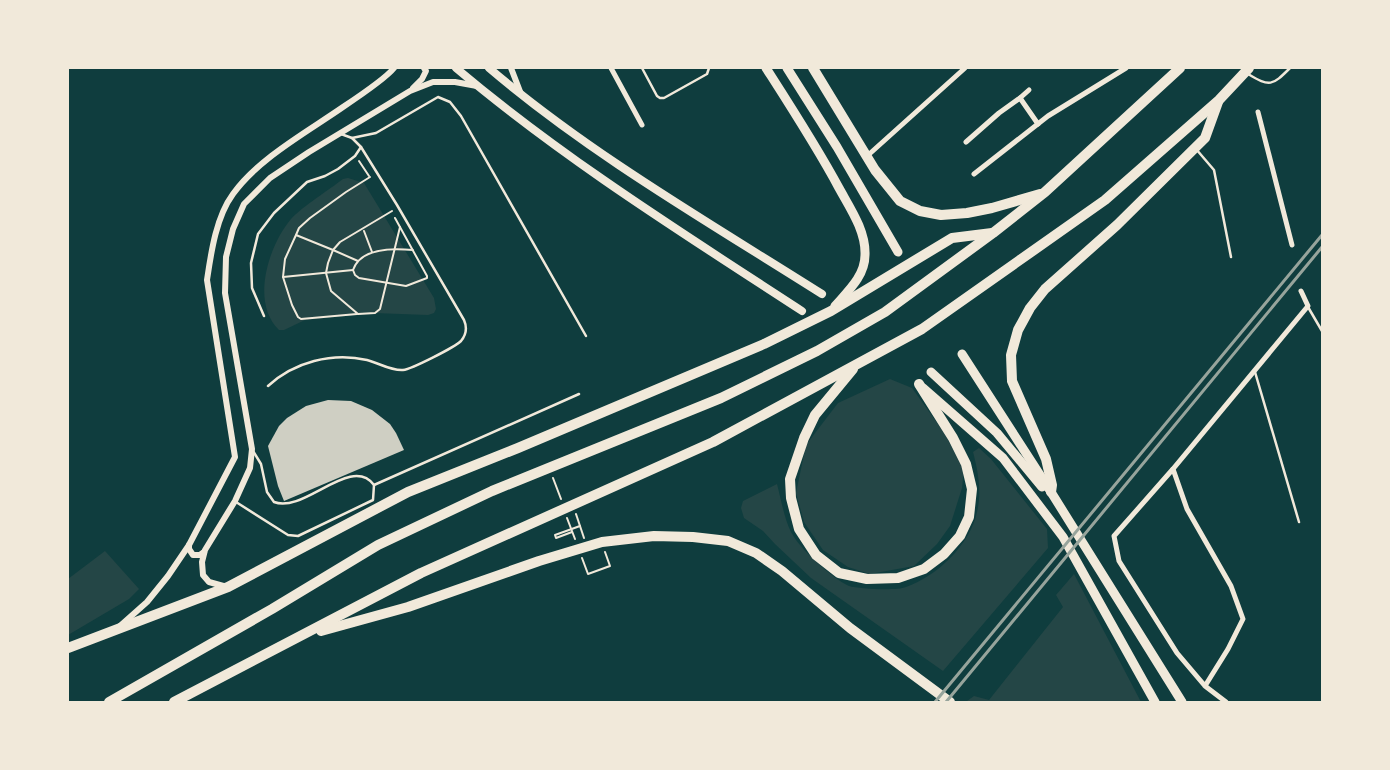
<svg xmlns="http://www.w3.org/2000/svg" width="1390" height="770" font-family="'Times New Roman',serif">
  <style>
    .green { fill: #244646 }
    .building { fill: #cfcfc3 }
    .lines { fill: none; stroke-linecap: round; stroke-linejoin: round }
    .path { stroke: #f1e9da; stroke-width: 2 }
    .service { stroke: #f1e9da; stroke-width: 2.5 }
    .minor { stroke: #f1e9da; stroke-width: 5 }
    .tertiary { stroke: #f1e9da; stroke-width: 6 }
    .secondary { stroke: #f1e9da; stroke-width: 8 }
    .primary { stroke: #f1e9da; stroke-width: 9 }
    .motorway { stroke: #f1e9da; stroke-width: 10 }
    .rail { stroke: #97a49c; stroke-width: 3 }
  </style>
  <rect width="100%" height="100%" fill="#0f3d3e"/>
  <g class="green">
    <path d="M348,178L364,183L434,298L436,309L434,313L428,315L374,313L305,320L284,330H279C250,302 269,245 291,219C303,206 329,190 343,179Z"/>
    <polygon points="890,379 912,388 943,431 964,469 962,488 950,526 937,544 914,566 870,574 848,567 823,550 804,522 796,493 806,445 838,403"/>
    <path d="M979,448L991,459L1047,529L1048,548L943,671L811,578L775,544L763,531L744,518L741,508L743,501L777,484C781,499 784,518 791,532C798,545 810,556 821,566C829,573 840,582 849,586C859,589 897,591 906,587C937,576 970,545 977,512C982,492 978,471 973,452Z"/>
    <polygon points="105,551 139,589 129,599 68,635 68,579"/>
    <polygon points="1074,574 1141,702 971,702 967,701 974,696 989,700 1063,607 1056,595"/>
  </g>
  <polygon class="building" points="328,400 351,401 372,410 390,424 396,433 404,450 284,501 278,486 268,446 279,426 287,418 306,406"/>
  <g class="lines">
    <g class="path">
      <polyline points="359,161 369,176"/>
      <polyline points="392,211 340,242 333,250 328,263 326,273 331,291 358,314 375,313 380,309 400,227"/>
      <path d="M395,218L427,276V278L406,286L359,278L355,275L353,270C361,247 393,248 413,250"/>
      <polyline points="364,231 372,252"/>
      <polyline points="296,235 333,250 358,261"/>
      <polyline points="283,277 353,270"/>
      <polyline points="357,314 301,319 298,317 292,305 283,277 285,259 296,235 299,228 310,218 346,192 370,177"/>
      <polyline points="553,478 561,499"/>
      <polyline points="576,514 584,538"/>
      <polyline points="567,518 575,539"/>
      <polyline points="572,532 556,538 555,535 580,526"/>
      <polyline points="582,558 588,574 610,566 605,552"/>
    </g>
    <g class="service">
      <polyline points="642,68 657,96 660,98 664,98 707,74 709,68"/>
      <path d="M1248,74C1270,87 1272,86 1290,68"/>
      <polyline points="352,138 376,133 438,97 450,102 461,116 586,336"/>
      <polyline points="1196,149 1214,170 1231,257"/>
      <polyline points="1308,307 1322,331"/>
      <polyline points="264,316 252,288 251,263 258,234 274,213 307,182 325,176 338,169 355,156 361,147"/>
      <polyline points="1255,372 1299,522"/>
      <path d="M268,386C294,362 332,352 367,360C379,363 391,371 403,370C412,369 455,347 461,341C466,335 467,327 464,320L397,205L361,147L352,138L341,134"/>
      <polyline points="374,485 579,394"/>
      <path d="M236,502L288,535L298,536L373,500L374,485C351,454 304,514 274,502L267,492L261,464L253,451"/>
    </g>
    <g class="minor">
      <polyline points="611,68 642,125"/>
      <polyline points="1020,98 1029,90"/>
      <polyline points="1258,112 1292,245"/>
      <polyline points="966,142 999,113 1020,98 1038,124"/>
      <polyline points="866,157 965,68"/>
      <polyline points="974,174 1048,116 1126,68"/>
      <polyline points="1173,469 1308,306 1301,291"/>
      <polyline points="1205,686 1228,649 1243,619 1231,586 1187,509 1173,469 1114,536 1119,561 1177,653 1205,686 1226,702"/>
    </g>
    <g class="tertiary">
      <polyline points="511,68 521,94"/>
      <polyline points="413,88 422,79 426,71 424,68"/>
      <polyline points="189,545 189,549 193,555 200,555 204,552"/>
      <polyline points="227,587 209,582 203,575 202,562 205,550 235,501 250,468 252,449 225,293 226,257 233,229 244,204 270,178 309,152 410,91 433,82 455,82 477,86"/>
      <path d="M120,626L147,602L168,576L189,545L235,457L207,280C211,253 216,217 233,194C259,158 307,132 343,107C355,99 386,78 394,68"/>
    </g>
    <g class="secondary">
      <path d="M456,68C564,159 684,234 802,311"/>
      <path d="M489,68C590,154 710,223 822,294"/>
    </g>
    <g class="primary">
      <path d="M766,68C791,107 817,147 839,188C850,208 866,231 865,255C865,276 848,291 835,306"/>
      <polyline points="787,68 837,147 898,252"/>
      <polyline points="962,354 1051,492 1182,702"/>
      <polyline points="931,372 997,433 1042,487"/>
      <polyline points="923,388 1003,458 1063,537 1155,702"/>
    </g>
    <g class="motorway">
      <polyline points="813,68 875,170 900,201 920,211 941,215 967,213 992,208 1040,194"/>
      <polyline points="853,369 815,415 804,438 790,479 791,498 799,529 816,555 839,573 867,579 898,578 924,569 944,554 960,536 969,517 972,489 966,464 953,438 919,384"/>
      <polyline points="1051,492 1052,485 1046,459 1012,381 1011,355 1018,330 1030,308 1045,289 1117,225 1205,138 1218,102"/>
      <polyline points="321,631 408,607 539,561 602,542 654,536 693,537 728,541 756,553 782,571 850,628 950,702"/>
      <polyline points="68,648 228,587 408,492 518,448 764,344 831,311 952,238 992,233"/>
      <polyline points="109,702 272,609 378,545 492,491 721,398 817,351 885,312 993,233 1045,192 1180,68"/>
      <polyline points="174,702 421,573 713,442 922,329 1105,200 1219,100 1249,68"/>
    </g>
    <g class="rail">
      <polyline points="935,702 1322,235"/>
      <polyline points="946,702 1322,247"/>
    </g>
  </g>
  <rect width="1390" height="770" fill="none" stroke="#f1e9da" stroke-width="138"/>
</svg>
